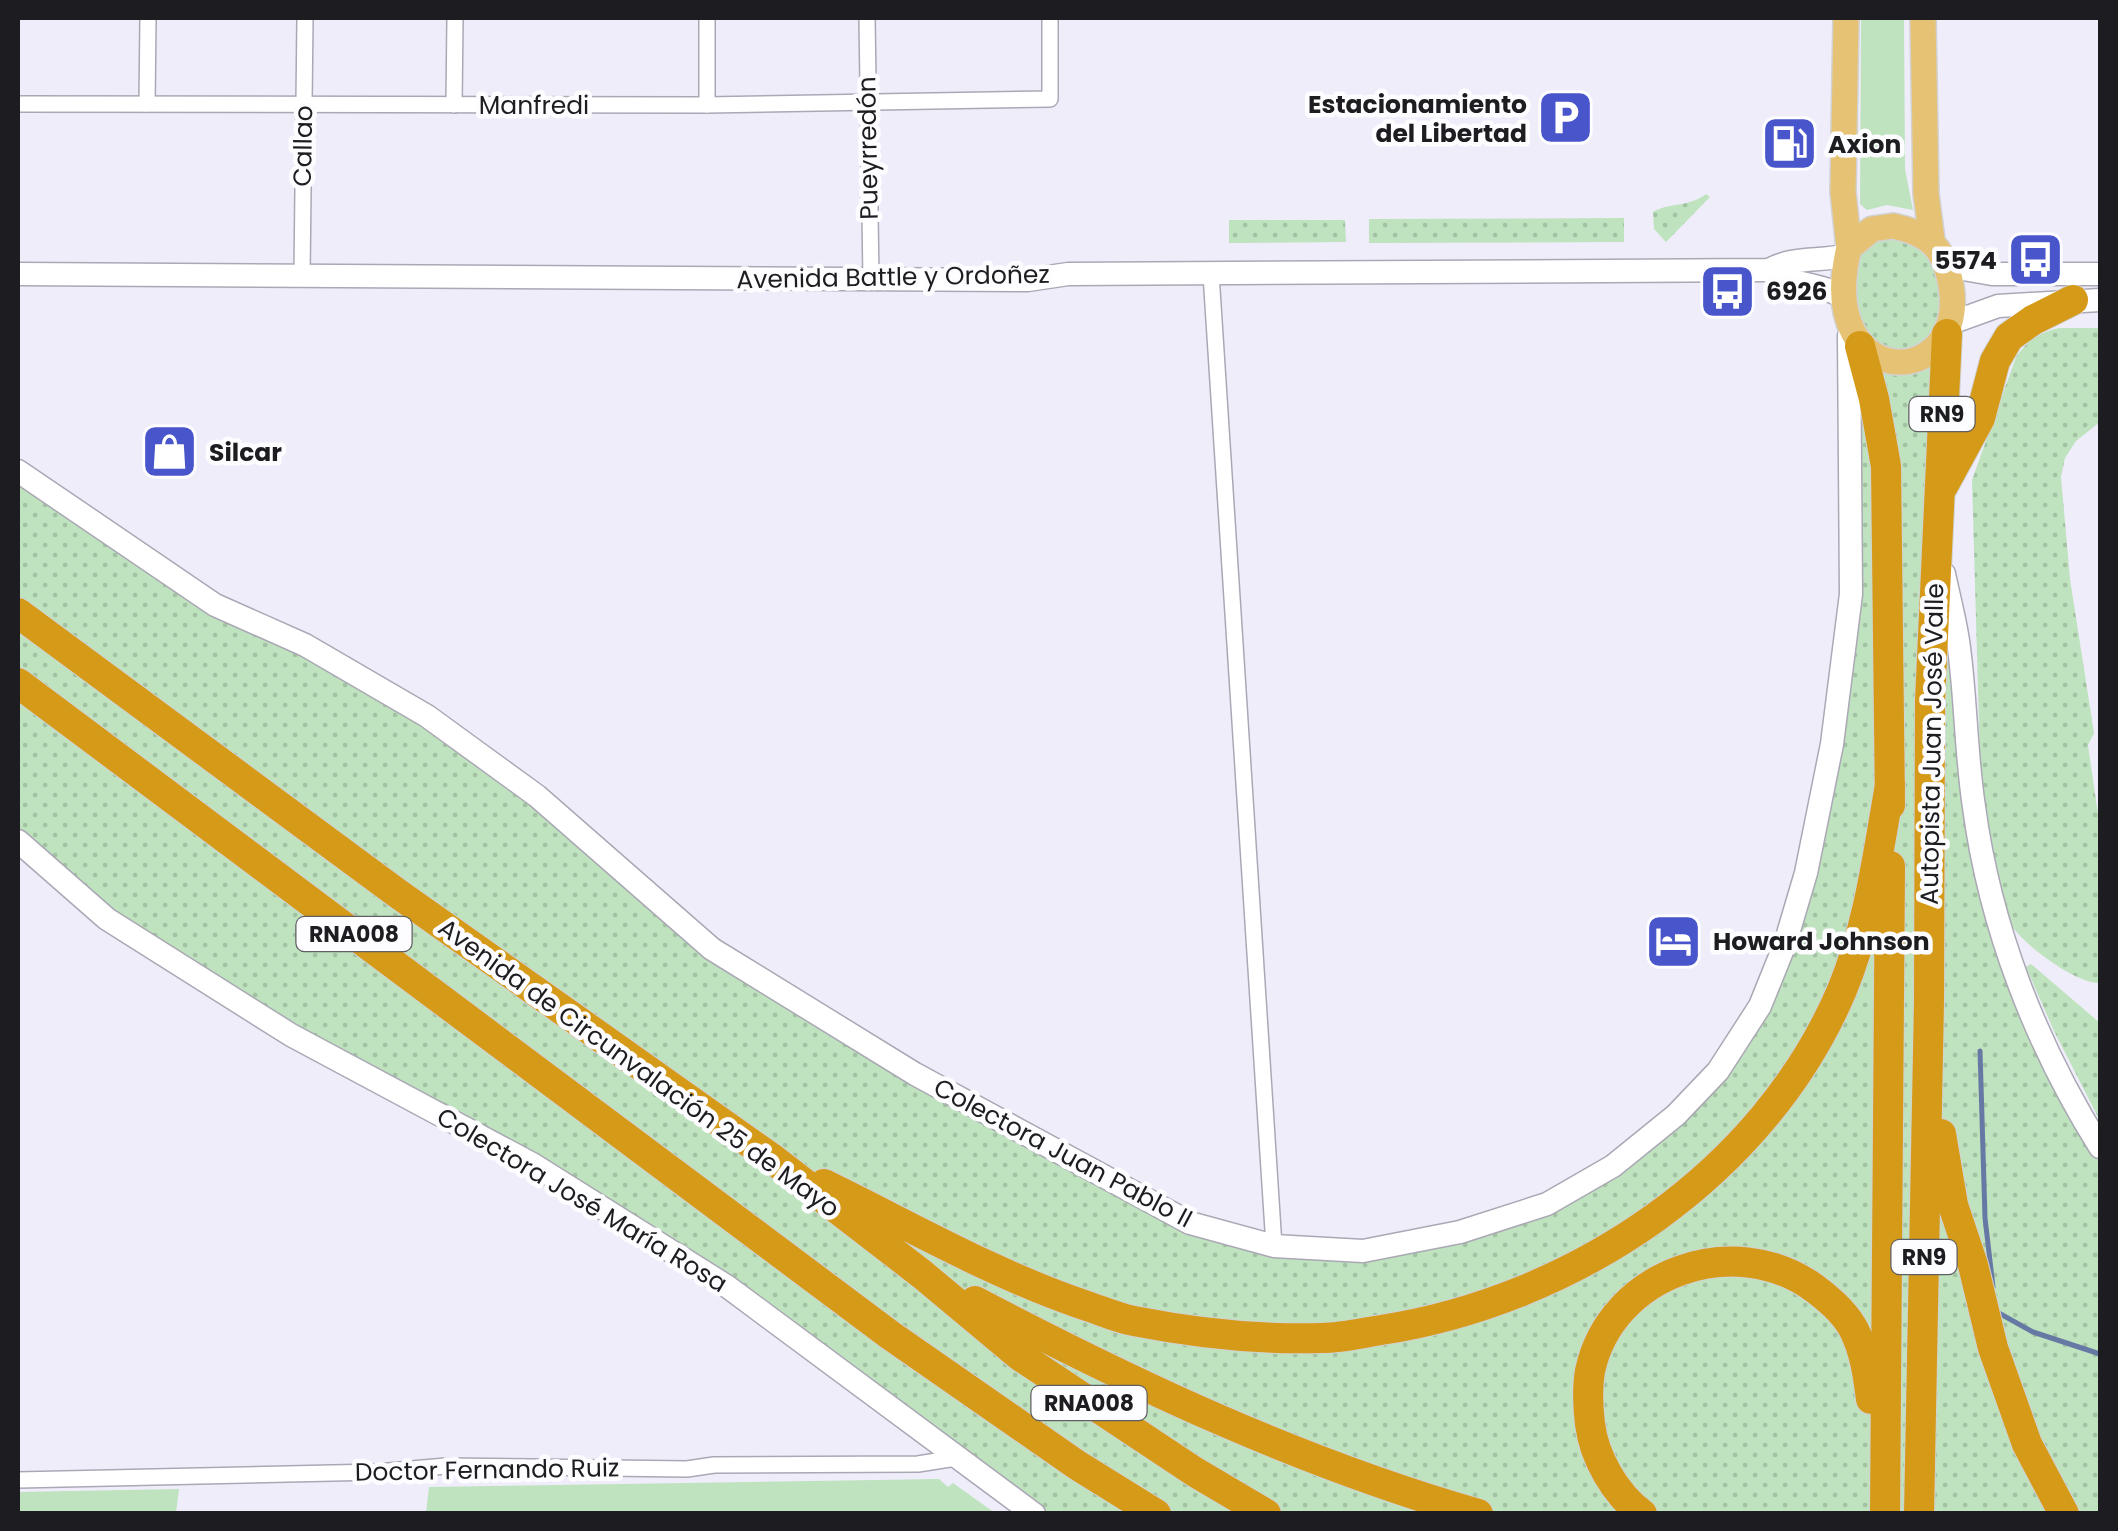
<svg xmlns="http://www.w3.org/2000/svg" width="2118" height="1531" font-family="Poppins,sans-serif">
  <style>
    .grass { fill: url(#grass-dots) }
    .green { fill: #bee3be }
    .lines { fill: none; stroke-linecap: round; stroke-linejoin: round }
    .stream { stroke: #6679a4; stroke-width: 5 }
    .minor-casing { stroke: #aba8b5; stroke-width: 18 }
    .secondary-casing { stroke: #aba8b5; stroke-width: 25 }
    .primary-casing { stroke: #d2d2d2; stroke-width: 28 }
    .motorway-casing { stroke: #d2d2d2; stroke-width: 32 }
    .minor { stroke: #fff; stroke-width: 15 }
    .secondary { stroke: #fff; stroke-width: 22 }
    .primary { stroke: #e6c274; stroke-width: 25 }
    .motorway { stroke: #d59a17; stroke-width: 30 }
    .labels { text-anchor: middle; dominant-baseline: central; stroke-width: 9; stroke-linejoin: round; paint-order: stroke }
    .shield { fill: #fdfcff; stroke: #605f63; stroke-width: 2.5 }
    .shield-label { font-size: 22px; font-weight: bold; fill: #1d1c20 }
    .poi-label { font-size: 25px; font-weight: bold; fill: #1d1c20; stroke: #fdfcff; text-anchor: start }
    .street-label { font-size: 25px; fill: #1d1c20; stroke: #fdfcff }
  </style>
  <defs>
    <pattern id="grass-dots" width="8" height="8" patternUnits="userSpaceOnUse" patternTransform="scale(2.5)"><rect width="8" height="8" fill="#bee3be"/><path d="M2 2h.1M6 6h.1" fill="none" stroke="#a3c2a3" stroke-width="1.8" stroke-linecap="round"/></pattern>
  </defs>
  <rect width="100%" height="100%" fill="#f0edfb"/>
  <g class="grass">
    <path d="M1706,194L1710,197L1666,242L1654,229L1653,212C1670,202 1687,208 1706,194Z"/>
    <polygon points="1624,218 1624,242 1369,243 1369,219"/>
    <polygon points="1229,220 1345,220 1346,242 1229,243"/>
    <polygon points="1872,229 1940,253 1939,493 2004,940 2100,1147 2100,1513 1034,1513 728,1287 107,919 18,841 18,471 215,605 427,716 712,949 1190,1223 1363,1251 1547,1204 1718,1071 1785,944 1851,594 1844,281"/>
    <path d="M2059,328H2100V422L2076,441L2065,458L2061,477L2070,579L2094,733L2088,745L2100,828V983C2076,984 2022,944 2010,923L1986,820L1980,759L1972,480L2016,357C2028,340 2039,333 2059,328Z"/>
    <polygon points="2031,964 2100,1023 2100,1121 2054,1031 2026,967"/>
  </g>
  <g class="green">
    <polygon points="1861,18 1904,18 1905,169 1913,210 1887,205 1867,210 1860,204"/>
    <polygon points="939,1479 948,1487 953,1483 995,1513 426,1513 429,1487"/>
    <polygon points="179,1489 176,1513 18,1513 18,1492"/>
  </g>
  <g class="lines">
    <g class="stream">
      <polyline points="1980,1051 1985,1218 1993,1287"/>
      <polyline points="1997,1312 2033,1332 2100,1354"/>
    </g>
    <defs>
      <g id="minor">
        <polyline points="867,18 871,279"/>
        <polyline points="18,104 707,105 1050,99 1050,18"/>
        <polyline points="147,104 148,18"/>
        <polyline points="454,105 455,18"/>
        <polyline points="707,105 707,18"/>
        <polyline points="1211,274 1274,1246"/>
        <polyline points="302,275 305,18"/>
        <polyline points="18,1480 377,1472 446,1466 687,1469 714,1465 918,1464 956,1458"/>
      </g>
      <g id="secondary">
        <polyline points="1946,266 1992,274 2100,274"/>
        <path d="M1769,270C1793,287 1820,281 1845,299"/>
        <path d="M18,274L1028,280L1068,274L1769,270C1794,256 1820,262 1847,255"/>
        <polyline points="1951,323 1998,306 2100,300"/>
        <polyline points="18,471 215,605 305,645 427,716 537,796 712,949 915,1074 1190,1223 1274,1246 1363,1251 1460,1232 1547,1204 1613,1166 1676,1115 1718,1071 1760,1006 1785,944 1806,873 1832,744 1851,594 1849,336"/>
        <path d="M1944,574C1949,598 1956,623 1959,648C1966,701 1966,755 1974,807C1990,927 2036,1045 2100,1147"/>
        <polyline points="18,841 107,919 291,1035 534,1165 728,1287 1034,1514"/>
      </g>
      <g id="primary">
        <polyline points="1846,18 1843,192 1849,248"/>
        <polyline points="1923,18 1926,194 1932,240"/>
        <path d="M1893,226C1922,232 1940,242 1948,272C1981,392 1812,400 1849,248L1872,229Z"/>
      </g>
      <g id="motorway">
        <polyline points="1860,346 1874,399 1886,466 1890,805"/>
        <polyline points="1943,486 1980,418 1995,361 2009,337 2033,320 2073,300"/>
        <polyline points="18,613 397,893 770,1157 923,1275 1020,1356 1195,1472 1266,1514"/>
        <polyline points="18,683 890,1335 1077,1465 1156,1514"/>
        <polyline points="1941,1134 1953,1205 1973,1265 1993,1348 2027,1444 2064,1514"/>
        <path d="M824,1184C910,1226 993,1274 1084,1305C1100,1310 1117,1318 1134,1321C1195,1333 1259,1340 1322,1338C1341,1338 1362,1333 1381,1330C1575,1300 1764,1174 1842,990C1869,925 1878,853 1890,785"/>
        <path d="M975,1301C1137,1386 1301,1463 1478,1514"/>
        <path d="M1642,1514C1615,1494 1594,1457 1590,1424C1588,1407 1587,1388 1590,1371C1611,1272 1735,1230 1814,1288C1829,1299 1847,1315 1855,1332C1865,1353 1868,1376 1871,1399"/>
        <polyline points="1885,1514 1890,866"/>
        <polyline points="1919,1514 1929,1001 1930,701 1947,334"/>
      </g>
    </defs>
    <use href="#minor" class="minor-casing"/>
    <use href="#secondary" class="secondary-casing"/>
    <use href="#primary" class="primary-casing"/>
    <use href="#motorway" class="motorway-casing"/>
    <use href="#minor" class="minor"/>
    <use href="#secondary" class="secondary"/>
    <use href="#primary" class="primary"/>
    <use href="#motorway" class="motorway"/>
  </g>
  <defs>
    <symbol id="parking-square" viewBox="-11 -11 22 22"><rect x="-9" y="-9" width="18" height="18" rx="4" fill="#4955cb" stroke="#fdfcff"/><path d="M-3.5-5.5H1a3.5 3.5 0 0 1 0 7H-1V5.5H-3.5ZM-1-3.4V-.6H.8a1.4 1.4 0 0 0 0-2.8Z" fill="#fff"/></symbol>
    <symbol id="fuel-square" viewBox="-11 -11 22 22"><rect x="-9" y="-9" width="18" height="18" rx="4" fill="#4955cb" stroke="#fdfcff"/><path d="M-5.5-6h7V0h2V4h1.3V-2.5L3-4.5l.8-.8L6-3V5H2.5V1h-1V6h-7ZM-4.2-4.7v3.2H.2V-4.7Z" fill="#fff"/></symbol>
    <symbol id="bus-square" viewBox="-11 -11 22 22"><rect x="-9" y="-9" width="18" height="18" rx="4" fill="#4955cb" stroke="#fdfcff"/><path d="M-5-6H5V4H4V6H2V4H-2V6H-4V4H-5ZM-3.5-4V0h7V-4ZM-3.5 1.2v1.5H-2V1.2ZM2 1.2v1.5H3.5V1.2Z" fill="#fff"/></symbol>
    <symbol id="shop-square" viewBox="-11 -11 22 22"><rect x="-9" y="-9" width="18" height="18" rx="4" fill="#4955cb" stroke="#fdfcff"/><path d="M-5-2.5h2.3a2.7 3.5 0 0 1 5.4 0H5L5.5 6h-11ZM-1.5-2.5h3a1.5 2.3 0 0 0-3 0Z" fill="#fff"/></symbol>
    <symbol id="hotel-square" viewBox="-11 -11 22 22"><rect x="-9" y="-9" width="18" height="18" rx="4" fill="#4955cb" stroke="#fdfcff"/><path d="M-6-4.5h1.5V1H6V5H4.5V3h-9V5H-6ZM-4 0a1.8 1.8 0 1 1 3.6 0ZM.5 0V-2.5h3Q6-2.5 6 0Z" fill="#fff"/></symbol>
  </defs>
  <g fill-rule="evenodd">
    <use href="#parking-square" x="1534" y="86" width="63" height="63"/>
    <use href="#fuel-square" x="1758" y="112" width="63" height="63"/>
    <use href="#bus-square" x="2004" y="228" width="63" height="63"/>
    <use href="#bus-square" x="1696" y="260" width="63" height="63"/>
    <use href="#shop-square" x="138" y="420" width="63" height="63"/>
    <use href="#hotel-square" x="1642" y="910" width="63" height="63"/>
  </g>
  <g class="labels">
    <g class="shield">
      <rect x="1909.5" y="397" width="65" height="34" rx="8"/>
      <rect x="296.5" y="917" width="115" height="34" rx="8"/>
      <rect x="1891.5" y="1240" width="65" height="34" rx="8"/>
      <rect x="1031.5" y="1386" width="115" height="34" rx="8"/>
    </g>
    <g class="shield-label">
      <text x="1942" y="414">RN9</text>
      <text x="354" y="934">RNA008</text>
      <text x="1924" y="1257">RN9</text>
      <text x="1089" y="1403">RNA008</text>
    </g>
    <g class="poi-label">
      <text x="1527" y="104" text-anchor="end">Estacionamiento<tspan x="1527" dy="29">del Libertad</tspan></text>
      <text x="1828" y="144">Axion</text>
      <text x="1997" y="260" text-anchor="end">5574</text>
      <text x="1766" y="291">6926</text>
      <text x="209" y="452">Silcar</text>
      <text x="1713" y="941">Howard Johnson</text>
    </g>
    <g class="street-label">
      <text x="534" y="105">Manfredi</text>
      <text transform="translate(303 146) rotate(-89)">Callao</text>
      <text transform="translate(868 148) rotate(-91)">Pueyrredón</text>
      <text transform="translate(893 277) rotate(-1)">Avenida Battle y Ordoñez</text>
      <text transform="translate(1932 744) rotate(-89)">Autopista Juan José Valle</text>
      <text transform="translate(639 1068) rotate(36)">Avenida de Circunvalación 25 de Mayo</text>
      <text transform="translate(1063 1153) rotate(28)">Colectora Juan Pablo II</text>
      <text transform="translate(582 1200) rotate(31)">Colectora José María Rosa</text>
      <text transform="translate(487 1470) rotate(-1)">Doctor Fernando Ruiz</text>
    </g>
  </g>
  <rect width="2118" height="1531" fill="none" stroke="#1d1c20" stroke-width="40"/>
</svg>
